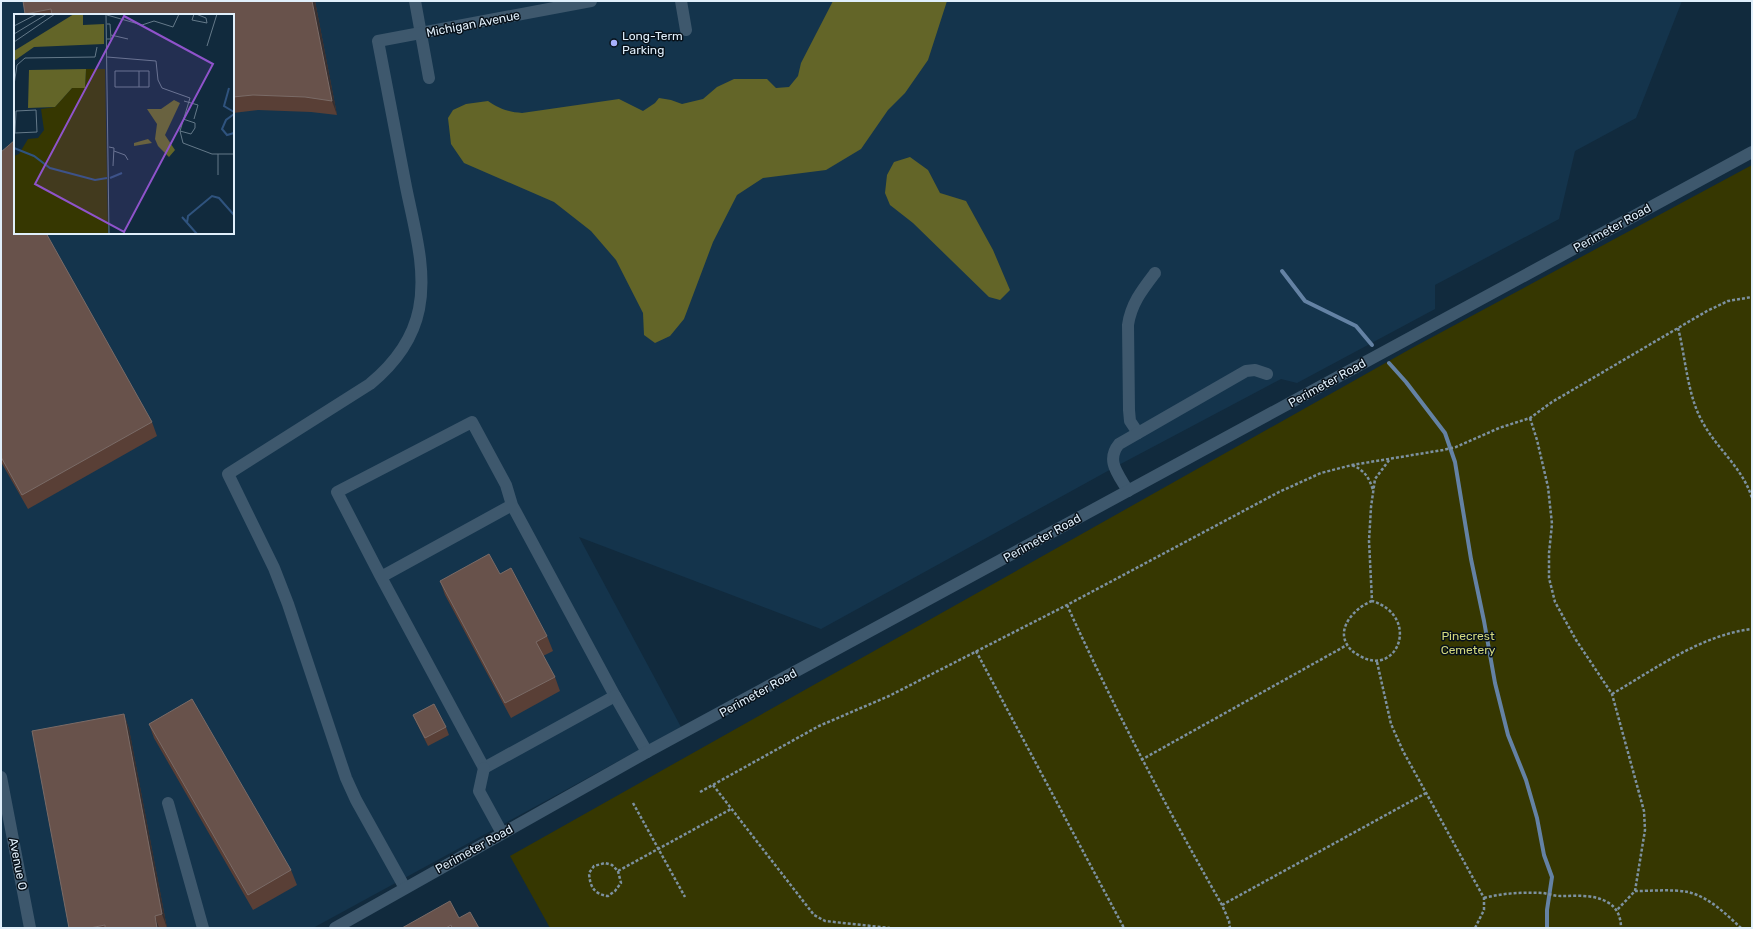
<svg xmlns="http://www.w3.org/2000/svg" width="1753" height="929" font-family="Rubik,sans-serif">
  <style>
    .built { fill: #14344c; fill-rule: evenodd }
    .green { fill: #363701 }
    .forest { fill: #636528 }
    .lines { fill: none; stroke-linecap: round; stroke-linejoin: round }
    .stream { stroke: #6482a4; stroke-width: 4 }
    .path { stroke: #7d91a0; stroke-width: 2.5; stroke-dasharray: 3 2; stroke-linecap: butt }
    .minor { stroke: #3e586d; stroke-width: 12 }
    .wall { fill: #593f36 }
    .shaded-wall { fill: #362f30 }
    .building { fill: #68524b; stroke: #7a6b67 }
    .poi-dot { fill: #a8b0fc; stroke: #07111a; stroke-width: 1.5 }
    .labels { text-anchor: middle; dominant-baseline: central; stroke-width: 3; stroke-linejoin: round; paint-order: stroke }
    .street-label { font-size: 12px; fill: #e0effb; stroke: #07111a }
    .poi-label { font-size: 12px; fill: #e0effb; stroke: #07111a; text-anchor: start }
    .park-label { font-size: 12px; fill: #d3d87e; stroke: #07111a }
    .inset-river { fill: none; stroke: #2f537e; stroke-width: 2 }
    .inset-road { fill: none; stroke: #647989; stroke-width: 1 }
    .view { fill: #8f53cb; fill-opacity: 0.15; stroke: #8f53cb; stroke-width: 2 }
    .inset-edge { fill: none; stroke: #e0effb; stroke-width: 2 }
  </style>
  <rect width="100%" height="100%" fill="#112a3d"/>
  <path class="built" d="M1,1H1682L1636,118L1575,151L1559,219L1435,285V309L1297,383L1281,379L1115,467L821,629L579,537L681,727L313,928H1ZM15,15H233V233H15Z"/>
  <polygon class="green" points="1752,165 1752,928 550,928 510,856 1412,348"/>
  <g class="forest">
    <path d="M833,1H947L928,60L905,93L888,110L861,149L826,170L763,178L737,195L713,242L684,319L670,336L655,343L644,335L643,313L616,260L591,231L554,202L464,163L451,144L448,118L453,110L466,104L488,101C500,109 508,112 522,113L619,99L643,111L655,103L659,98L671,100L682,104L703,99L717,87L734,79H767L776,88L789,87L798,76L801,63Z"/>
    <polygon points="910,157 928,170 940,193 966,201 993,250 1010,290 1000,300 989,297 913,223 890,205 885,193 887,175 894,162"/>
  </g>
  <g class="lines">
    <g class="stream">
      <polyline points="1282,271 1305,301 1356,326 1372,345"/>
      <polyline points="1389,363 1406,382 1445,433 1455,462 1471,559 1484,621 1495,683 1508,735 1526,780 1537,818 1544,855 1552,877 1547,910 1547,928"/>
    </g>
    <g class="path">
      <path d="M1678,328C1686,359 1687,395 1703,423C1718,450 1742,467 1752,498"/>
      <polyline points="1530,418 1537,440 1548,487 1552,524 1549,553 1549,578 1555,602 1576,640 1612,694 1644,811 1645,830 1635,891 1617,910"/>
      <path d="M1352,465C1364,470 1369,477 1373,490"/>
      <path d="M1372,601C1356,607 1335,628 1348,646C1351,651 1355,653 1360,656C1398,678 1421,616 1372,601L1369,541L1371,507L1375,479L1390,459"/>
      <path d="M1067,605C1114,708 1166,807 1222,905L1229,921L1230,928"/>
      <polyline points="976,651 1124,928"/>
      <polyline points="1377,662 1391,724 1403,751 1484,898 1484,910 1475,928"/>
      <path d="M1612,694C1655,669 1701,635 1752,629"/>
      <polyline points="1141,760 1347,645"/>
      <polyline points="713,785 814,915 825,921 890,928"/>
      <polyline points="700,792 819,726 889,696 1067,605 1279,492 1321,473 1352,465 1443,450 1456,447 1499,428 1530,418 1552,402 1707,311 1728,301 1752,297"/>
      <polyline points="633,803 685,897"/>
      <path d="M618,871L621,883L615,891L608,896C594,894 590,887 589,873L594,866L605,863L612,865L618,871L731,809"/>
      <path d="M1635,891C1651,891 1673,889 1688,892C1709,897 1726,914 1741,928"/>
      <path d="M1484,898C1503,893 1523,892 1543,893C1549,894 1555,896 1561,896C1576,896 1593,894 1607,902C1617,907 1621,917 1621,928"/>
      <polyline points="1222,905 1426,793"/>
    </g>
    <g class="minor">
      <polyline points="415,1 429,78"/>
      <polyline points="681,1 686,30"/>
      <path d="M1138,433L1130,421L1129,410L1128,325C1131,304 1142,290 1155,273"/>
      <path d="M1128,491C1119,475 1105,461 1119,444L1246,371L1255,370L1267,374"/>
      <polyline points="381,577 337,492 472,422 506,485 512,505 615,696 484,768 381,577 512,505"/>
      <polyline points="615,696 647,752"/>
      <polyline points="484,768 479,791 502,833"/>
      <polyline points="1,777 30,928"/>
      <polyline points="168,803 203,928"/>
      <path d="M405,888L356,800L346,778L288,604L274,568L228,474L370,384C393,365 413,339 419,309C427,269 414,227 406,187C397,138 387,90 378,41L591,1"/>
      <polyline points="335,928 647,752 1752,152"/>
    </g>
  </g>
  <g class="wall">
    <polygon points="23,1 315,1 337,115 311,112 258,110 233,113 233,15 26,15"/>
    <polygon points="1,152 15,233 152,422 157,436 28,509 1,462"/>
    <polygon points="440,581 547,636 553,651 543,656 555,677 560,691 511,718 445,595"/>
    <polygon points="124,714 129,729 167,928 69,928"/>
    <polygon points="413,715 446,727 449,735 428,746 416,722"/>
    <polygon points="149,724 291,870 297,885 253,910 154,738"/>
    <polygon points="459,918 479,928 402,928"/>
  </g>
  <g class="shaded-wall">
    <polygon points="312,1 315,1 337,115 332,101"/>
    <polygon points="124,714 129,729 167,928 162,914"/>
    <polygon points="155,916 159,928 157,928"/>
  </g>
  <g class="building">
    <polygon points="23,1 312,1 332,101 305,97 253,95 233,97 233,15 52,15 51,9 25,14"/>
    <polygon points="15,140 15,233 46,233 152,422 22,495 1,457 1,152"/>
    <polygon points="489,554 500,574 511,568 547,636 536,642 555,677 505,703 440,581"/>
    <polygon points="192,699 291,870 248,895 149,724"/>
    <polygon points="434,704 446,727 425,738 413,715"/>
    <polygon points="124,714 162,914 155,916 157,928 105,928 105,925 90,928 69,928 32,731"/>
    <polygon points="450,901 459,918 470,912 479,928 452,928 451,925 446,928 402,928"/>
  </g>
  <circle class="poi-dot" cx="614" cy="43" r="4"/>
  <g class="labels">
    <g class="street-label">
      <text transform="translate(473 24) rotate(-11)">Michigan Avenue</text>
      <text transform="translate(1612 228) rotate(-29)">Perimeter Road</text>
      <text transform="translate(1327 383) rotate(-29)">Perimeter Road</text>
      <text transform="translate(1042 538) rotate(-29)">Perimeter Road</text>
      <text transform="translate(758 693) rotate(-29)">Perimeter Road</text>
      <text transform="translate(474 849) rotate(-29)">Perimeter Road</text>
      <text transform="translate(18 864) rotate(79)">Avenue O</text>
    </g>
    <g class="poi-label">
      <text x="622" y="36">Long-Term<tspan x="622" dy="14">Parking</tspan></text>
    </g>
    <g class="park-label">
      <text x="1468" y="636">Pinecrest<tspan x="1468" dy="14">Cemetery</tspan></text>
    </g>
  </g>
  <g transform="translate(14 14)">
    <rect width="220" height="220" fill="#112a3d"/>
    <path d="M72,55H91L94,220H0V142L5,140L14,125L24,124L30,116L27,95L41,93L58,74H71Z" fill="#363701"/>
    <path d="M60,0H69V11L90,10V30L20,33L0,47V37ZM72,55L71,74H58L41,93L14,94L15,56ZM160,86L166,89L151,121L161,136L155,143L144,132L141,125L143,110L133,95H147ZM134,125L138,129L120,132V129Z" fill="#636528"/>
    <path class="inset-river" d="M215,74L210,92L220,98M220,100L212,106L208,115L213,121L220,119M0,134L20,142L36,154L81,166L93,164M96,164L108,159M168,203L183,220M173,209L174,202L198,182L205,184L220,201"/>
    <path class="inset-road" d="M92,0L95,220M180,0L178,6L193,9L192,4L182,0M93,1L128,11L140,7L159,13L165,0M93,10H96L97,25H93M0,12L23,0M0,20L33,0M97,21L114,25M0,28L41,0M193,32L203,0M93,43L142,47L144,66L148,74L176,84L166,117L169,129L198,140H220M125,57H135V73H101V57H125V73M0,71L3,51L11,44L81,43L83,33M170,87L184,91L180,105M22,96L23,118L1,119L2,97ZM166,117L177,120L181,114V109L169,105M95,133L100,134L99,152M100,137L111,141L114,146M204,140V161"/>
    <path class="view" d="M110,2L199,50L110,218L21,170Z"/>
    <rect width="220" height="220" class="inset-edge"/>
  </g>
  <rect width="1753" height="929" fill="none" stroke="#e0effb" stroke-width="4"/>
</svg>
